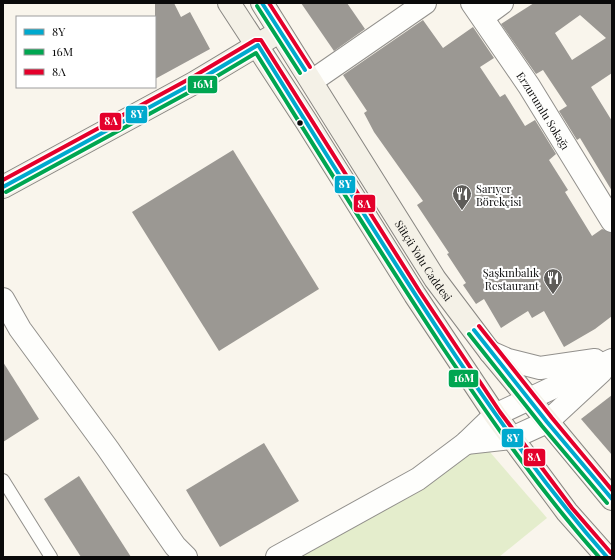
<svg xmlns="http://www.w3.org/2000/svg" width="615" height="560" font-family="'Playfair Display',serif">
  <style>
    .green { fill: #e4edcc }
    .building { fill: #9b9893; fill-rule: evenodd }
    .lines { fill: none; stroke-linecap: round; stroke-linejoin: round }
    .service-casing { stroke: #92908c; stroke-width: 14 }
    .minor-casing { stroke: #92908c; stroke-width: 24 }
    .tertiary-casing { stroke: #92908c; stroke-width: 24 }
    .secondary-casing { stroke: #888682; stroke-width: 24 }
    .service { stroke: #fefefc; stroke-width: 12 }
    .minor { stroke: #fefefc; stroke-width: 22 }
    .tertiary { stroke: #fefefc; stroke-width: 22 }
    .secondary { stroke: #f4f1e7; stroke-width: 22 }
    .bus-1-casing { stroke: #fff; stroke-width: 7 }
    .bus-2-casing { stroke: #fff; stroke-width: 7 }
    .bus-3-casing { stroke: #fff; stroke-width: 7 }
    .bus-1 { stroke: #00a9ce; stroke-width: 4 }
    .bus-2 { stroke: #00a651; stroke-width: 4 }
    .bus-3 { stroke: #e4002b; stroke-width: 4 }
    .bus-dot { fill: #0a0a0a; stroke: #fff; stroke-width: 1.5 }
    .labels { text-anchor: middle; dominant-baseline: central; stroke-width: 4; stroke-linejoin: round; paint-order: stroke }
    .street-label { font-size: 11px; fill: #0a0a0a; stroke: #fff }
    .poi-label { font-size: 11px; fill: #0a0a0a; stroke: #fff; text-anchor: start }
    .line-badge { stroke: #fff; stroke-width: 1.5 }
    .badge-label { font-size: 11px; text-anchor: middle; font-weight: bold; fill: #fff }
  </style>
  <rect width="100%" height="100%" fill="#f9f5ec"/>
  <polygon class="green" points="483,444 547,518 499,557 299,557"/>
  <g class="building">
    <polygon points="155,3 174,3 181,17 190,12 210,49 155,79"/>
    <polygon points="301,3 347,3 365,29 334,51"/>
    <path d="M534,3H612V73L591,87L612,121V191L580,138L577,140L559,111L567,106L543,70L536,74L501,24ZM580,15L606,38L572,60L555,33Z"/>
    <polygon points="423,20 443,48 473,27 494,58 480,67 500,97 505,94 525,126 535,120 556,154 549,160 568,190 565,192 592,236 602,229 612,233 612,316 595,329 564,347 544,311 532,318 528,311 501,328 484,299 476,304 463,285 466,283 447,254 449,253 417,205 423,201 374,132 364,113 367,111 343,75"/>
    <polygon points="233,150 319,289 219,351 132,212"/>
    <polygon points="3,362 39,419 3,442"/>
    <polygon points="612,395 612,455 581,419"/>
    <polygon points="264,443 299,501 220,547 186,490"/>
    <polygon points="79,476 131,557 81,557 44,499"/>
  </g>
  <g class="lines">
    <defs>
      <polyline id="service" points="3,480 51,557"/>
      <g id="minor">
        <path id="s1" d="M472,3L529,86L612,221"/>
        <polyline points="483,17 502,3"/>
        <polyline points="312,81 425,3"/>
        <polyline points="3,299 20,329 108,449 175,546 186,557"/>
        <polyline points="466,443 512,438"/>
        <polyline points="277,557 418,479 466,443 495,415"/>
      </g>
      <g id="tertiary">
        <polyline points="490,352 508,360 540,368 595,360"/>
        <polyline points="495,415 612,360"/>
        <polyline points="512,438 547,422 601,372"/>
      </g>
      <g id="secondary">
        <polyline points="229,3 306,121 415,295 495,415 567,512 607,557"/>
        <path id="s2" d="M262,3L435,279L490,352L612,499"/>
        <polyline points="3,187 194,83 269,38"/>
      </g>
    </defs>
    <use href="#service" class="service-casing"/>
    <use href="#minor" class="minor-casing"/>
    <use href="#tertiary" class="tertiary-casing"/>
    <use href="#secondary" class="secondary-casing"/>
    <use href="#service" class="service"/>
    <use href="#minor" class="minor"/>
    <use href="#tertiary" class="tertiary"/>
    <use href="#secondary" class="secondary"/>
    <defs>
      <g id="bus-1">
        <polyline points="262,3 305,70"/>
        <path d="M3,187L194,83L258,45C320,144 382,245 447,343C497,418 547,489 607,557"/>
        <polyline points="474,330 547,422 612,499"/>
      </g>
      <g id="bus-2">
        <polyline points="257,6 300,73"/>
        <path d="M6,192L197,88L256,53C318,152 379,251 443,348C492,421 541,492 599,557"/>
        <polyline points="469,334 542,426 607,503"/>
      </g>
      <g id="bus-3">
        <polyline points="269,3 310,67"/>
        <polyline points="3,180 191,78 255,40 261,40 420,292 500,412 572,508 611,553"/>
        <polyline points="479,326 552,418 612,490"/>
      </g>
    </defs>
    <use href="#bus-1" class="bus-1-casing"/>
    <use href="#bus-2" class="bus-2-casing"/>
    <use href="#bus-3" class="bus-3-casing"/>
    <use href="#bus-1" class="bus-1"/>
    <use href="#bus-2" class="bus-2"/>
    <use href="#bus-3" class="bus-3"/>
  </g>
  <defs>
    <symbol id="restaurant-pin" viewBox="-11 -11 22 30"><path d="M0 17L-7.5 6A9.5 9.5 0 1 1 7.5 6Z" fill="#5e5c59" stroke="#fff"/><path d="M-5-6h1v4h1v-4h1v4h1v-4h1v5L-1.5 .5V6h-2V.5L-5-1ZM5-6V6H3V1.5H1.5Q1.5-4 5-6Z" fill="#fff"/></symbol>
  </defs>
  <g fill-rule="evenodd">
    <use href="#restaurant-pin" x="451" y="183" width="22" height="30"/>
    <use href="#restaurant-pin" x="542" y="267" width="22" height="30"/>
  </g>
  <circle class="bus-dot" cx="300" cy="123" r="3.5"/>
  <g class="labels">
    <g class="street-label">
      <text stroke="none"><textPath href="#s1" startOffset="129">Erzurumlu Sokağı</textPath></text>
      <text stroke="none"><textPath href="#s2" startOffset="304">Sütçü Yolu Caddesi</textPath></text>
    </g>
    <g class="poi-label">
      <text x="476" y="188">Sarıyer<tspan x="476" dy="13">Börekçisi</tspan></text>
      <text x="539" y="272" text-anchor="end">Şaşkınbalık<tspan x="539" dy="13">Restaurant</tspan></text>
    </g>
  </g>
  <g class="line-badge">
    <rect x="187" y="75" width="31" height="19" rx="4" fill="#00a651"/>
    <rect x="125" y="105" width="23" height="19" rx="4" fill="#00a9ce"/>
    <rect x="99" y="112" width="23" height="19" rx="4" fill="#e4002b"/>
    <rect x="334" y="175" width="22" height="19" rx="4" fill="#00a9ce"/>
    <rect x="353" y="194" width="23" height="19" rx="4" fill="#e4002b"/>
    <rect x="448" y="369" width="31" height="19" rx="4" fill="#00a651"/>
    <rect x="501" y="428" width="23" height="20" rx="4" fill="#00a9ce"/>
    <rect x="523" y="448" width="23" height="19" rx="4" fill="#e4002b"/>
  </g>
  <g class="badge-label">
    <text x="203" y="88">16M</text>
    <text x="137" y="118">8Y</text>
    <text x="111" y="125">8A</text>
    <text x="345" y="188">8Y</text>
    <text x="364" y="208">8A</text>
    <text x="464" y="382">16M</text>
    <text x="513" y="442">8Y</text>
    <text x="534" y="461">8A</text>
  </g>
  <rect width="615" height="560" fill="none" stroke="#0a0a0a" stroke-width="8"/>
  <rect x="16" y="16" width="140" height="72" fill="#ffffff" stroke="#9d9d9d"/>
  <rect x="24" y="29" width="20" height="6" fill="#00a9ce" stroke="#9d9d9d"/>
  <text x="52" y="36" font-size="12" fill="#0a0a0a">8Y</text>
  <rect x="24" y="49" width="20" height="6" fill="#00a651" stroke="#9d9d9d"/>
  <text x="52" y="56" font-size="12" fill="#0a0a0a">16M</text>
  <rect x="24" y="69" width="20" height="6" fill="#e4002b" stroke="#9d9d9d"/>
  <text x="52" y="76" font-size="12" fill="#0a0a0a">8A</text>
</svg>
